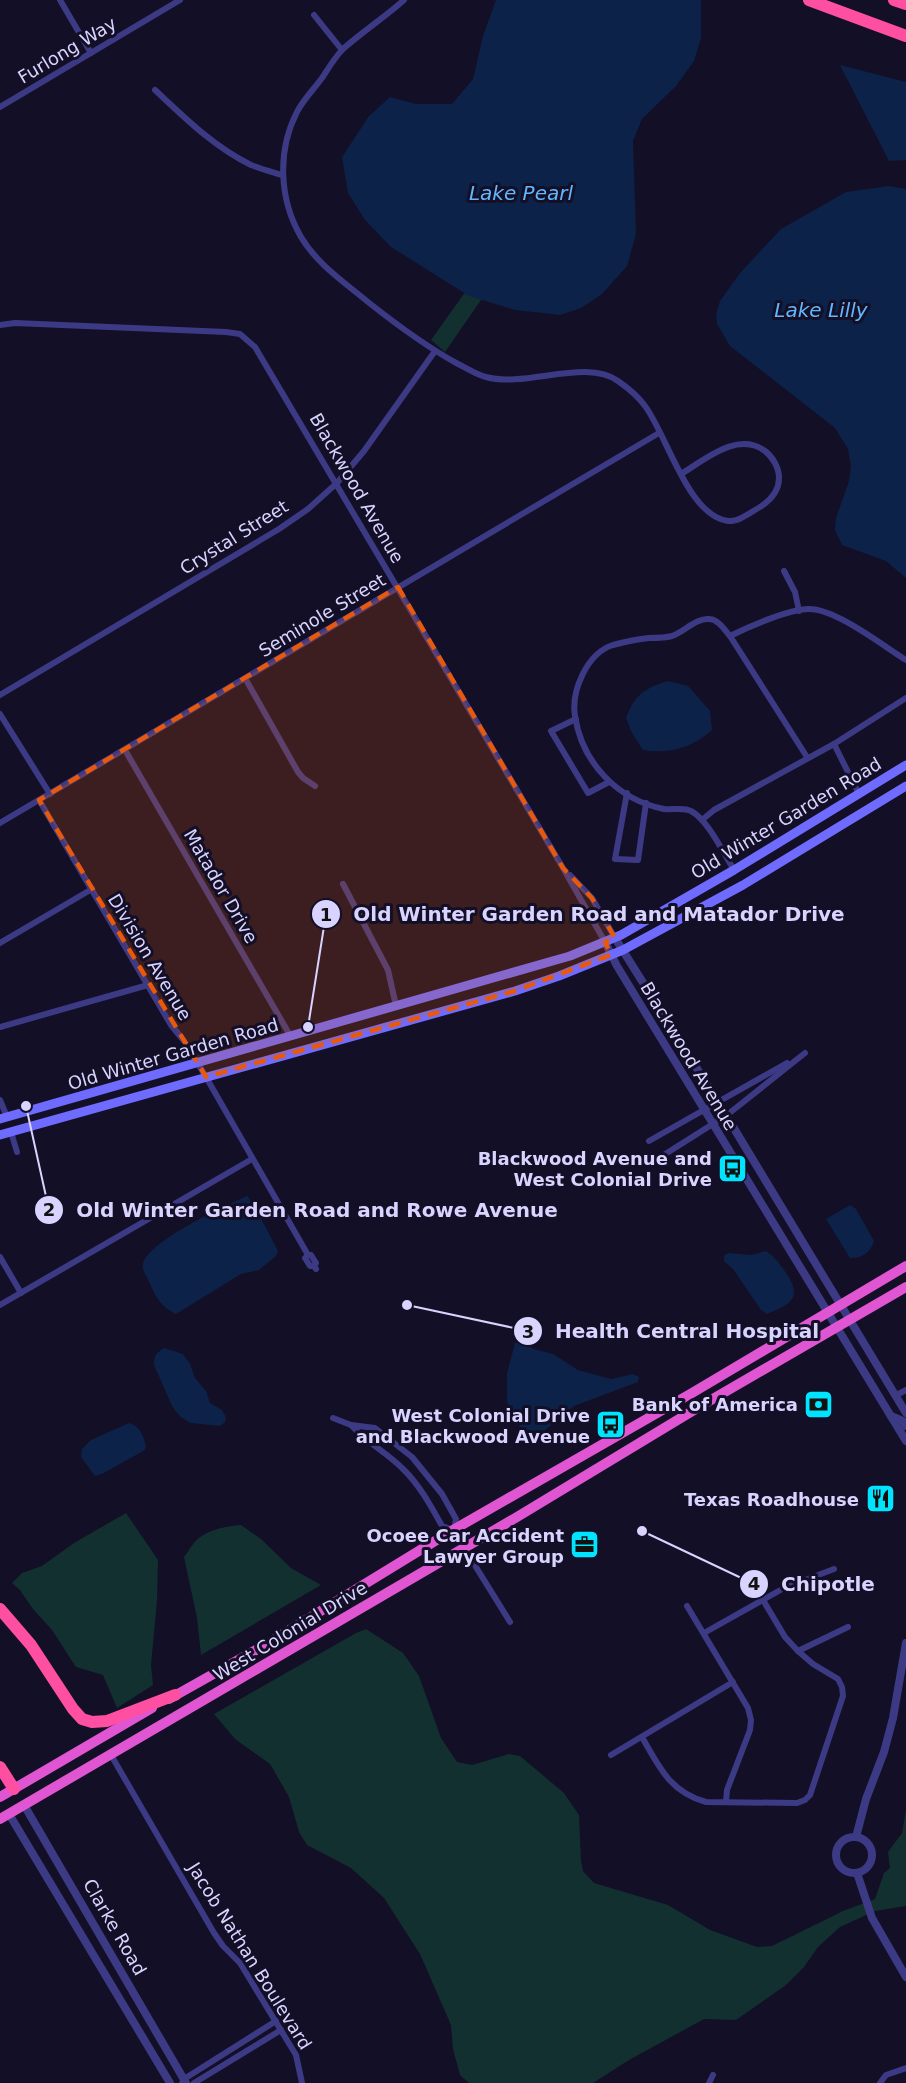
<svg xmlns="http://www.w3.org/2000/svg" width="906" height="2083" font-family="'DejaVu Sans',sans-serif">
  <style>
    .green { fill: #12302f }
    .water { fill: #0c2248 }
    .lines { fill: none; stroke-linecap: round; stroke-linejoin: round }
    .minor { stroke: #3d3a85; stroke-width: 6 }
    .tertiary { stroke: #3d3a85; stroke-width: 8 }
    .secondary { stroke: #6f6bff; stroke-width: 9 }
    .trunk { stroke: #e055d1; stroke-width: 10 }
    .motorway { stroke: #ff4fa3; stroke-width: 12 }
    .marked { fill: #e8590c; fill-opacity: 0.2; stroke: #e8590c; stroke-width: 4.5; stroke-dasharray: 12 8; stroke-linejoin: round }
    .labels { text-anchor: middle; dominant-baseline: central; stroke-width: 6; stroke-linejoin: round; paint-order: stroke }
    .street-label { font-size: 18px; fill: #d9d4ff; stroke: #130f26 }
    .poi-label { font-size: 18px; font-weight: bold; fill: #d9d4ff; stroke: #130f26; text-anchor: end }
    .water-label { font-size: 20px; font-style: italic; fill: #62b6ff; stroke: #130f26 }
    .leader { fill: none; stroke: #d9d4ff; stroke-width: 2 }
    .callout-dot { fill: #d9d4ff; stroke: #130f26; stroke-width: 2 }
    .mark-label { font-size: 18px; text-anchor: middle; font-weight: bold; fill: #111 }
    .callout-label { font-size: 20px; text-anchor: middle; font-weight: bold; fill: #d9d4ff; stroke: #130f26; stroke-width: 6; stroke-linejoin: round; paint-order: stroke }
  </style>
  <rect width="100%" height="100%" fill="#130f26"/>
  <g class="green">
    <polygon points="478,274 492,284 445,352 431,340"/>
    <polygon points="126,1513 158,1560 157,1601 151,1665 153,1685 117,1708 103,1675 76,1667 52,1630 33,1609 20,1590 12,1583 22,1573 42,1566 74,1543"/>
    <path d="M241,1525L261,1539L291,1568L321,1585L201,1655L197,1618L184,1557C189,1551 193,1542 199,1538C210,1529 228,1526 241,1525Z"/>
    <polygon points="366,1629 403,1653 419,1676 441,1738 457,1762 472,1765 509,1754 520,1756 564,1793 579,1815 581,1861 583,1871 594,1883 668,1905 710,1930 757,1947 772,1946 843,1911 875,1899 884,1873 890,1868 888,1852 902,1833 906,1810 906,1906 875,1911 840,1927 818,1947 804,1967 786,1985 736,2020 704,2019 629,2060 593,2083 469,2083 460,2075 453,2049 451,2025 420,1954 384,1898 351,1868 307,1845 299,1832 289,1797 270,1764 235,1739 214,1714 356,1633"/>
  </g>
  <g class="water">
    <polygon points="496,0 701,0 701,38 694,61 676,86 642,119 633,141 636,234 627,266 602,294 581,308 560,315 515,310 469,296 391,247 365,220 348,193 342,157 369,116 390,97 416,104 452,104 473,79 483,36"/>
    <polygon points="840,65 906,82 906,160 889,161"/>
    <polygon points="889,186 906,189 906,578 886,561 842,545 835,530 836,518 849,481 851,466 848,449 835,428 730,346 717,324 716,314 720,301 740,273 781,229 846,192"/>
    <path d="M668,681L688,686L710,711L712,730C692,748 670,754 643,750L632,733L626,718C634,695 645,688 668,681Z"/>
    <path d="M247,1196L253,1203L278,1251L276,1256L259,1270L241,1274L176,1314C162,1308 156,1298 150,1284C148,1278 141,1270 143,1263C151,1240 224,1206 247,1196Z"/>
    <path d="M850,1205L856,1209L874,1241C871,1252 861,1259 850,1258L826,1219Z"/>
    <path d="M766,1251C774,1256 781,1265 786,1273C803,1297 791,1305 767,1314L761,1310L733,1269L724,1261V1256L728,1253L751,1255Z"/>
    <polygon points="520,1342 534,1349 553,1354 578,1370 611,1379 633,1374 639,1377 638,1382 574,1406 537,1437 530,1438 525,1436 507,1402 507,1373 515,1343"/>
    <path d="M164,1348L183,1354L190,1364L195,1378L206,1391L210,1403L222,1410L226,1417L225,1422L220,1426L190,1423L181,1417L173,1408L154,1365C154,1356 156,1353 164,1348Z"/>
    <path d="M129,1423C140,1426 143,1435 146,1446L145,1450L102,1474L95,1476L81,1457L82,1449L91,1440Z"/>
  </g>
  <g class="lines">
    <g class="minor">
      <polyline points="60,0 91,53"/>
      <path d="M404,0C385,17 362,32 343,49C335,57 328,69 322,78C314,89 303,100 297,112C277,151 279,199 301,237C317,264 344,282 368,302C397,325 425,346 458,364C467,368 476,375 486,377C526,388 586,358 618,381C628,388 638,396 645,406C667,435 688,516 728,521C739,522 751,512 760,507C771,500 779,491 779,478C779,468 773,457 765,451C738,431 706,459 681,474"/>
      <polyline points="314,15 342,50"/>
      <path d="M155,90C185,118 214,147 251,165C261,169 272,172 282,175"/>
      <polyline points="0,107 180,0"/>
      <polyline points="0,325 15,323 226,332 240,334 255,347 563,868 605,942"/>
      <polyline points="784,571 795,592 799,611"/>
      <path d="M730,636C748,627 789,609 809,609C836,609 882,645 906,660"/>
      <polyline points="245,678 298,772 303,778 315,786"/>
      <polyline points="0,695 279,529 308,509 337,483 364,451 435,351"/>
      <polyline points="0,714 50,794"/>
      <polyline points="576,719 551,731 588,793 609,782"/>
      <polyline points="125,750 291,1037"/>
      <polyline points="627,793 615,859 638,860 646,803"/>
      <polyline points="859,794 834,744 906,698"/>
      <polyline points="39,800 171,1025 184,1041 206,1077 308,1255"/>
      <polyline points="702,820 714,810 834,744"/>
      <polyline points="0,823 659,433"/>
      <path d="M734,870C724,854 708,820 691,811C684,807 673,810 664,809C618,800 582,763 575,716C571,691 587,653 613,645C624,642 638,639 649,638C656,638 665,638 672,636C684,632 696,618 709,619C718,619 724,629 730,636L807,757"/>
      <polyline points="570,875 592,898 615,938"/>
      <polyline points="343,884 388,970 396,1006"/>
      <polyline points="0,943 92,889"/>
      <polyline points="0,1027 148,985"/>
      <polyline points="0,1100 7,1117"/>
      <polyline points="11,1132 17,1152"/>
      <polyline points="649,1141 787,1063"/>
      <polyline points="659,1158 727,1115 805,1053"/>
      <polyline points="0,1257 21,1293"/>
      <polyline points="314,1266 310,1266 305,1258 308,1255 311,1255 316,1263 314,1266 316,1269"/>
      <polyline points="0,1305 252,1159"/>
      <polyline points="895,1396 906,1390"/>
      <polyline points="333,1418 351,1425 375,1428 412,1457 442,1494 456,1519 454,1530"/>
      <path d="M351,1425C366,1442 386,1452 402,1468C419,1484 431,1506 442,1526L453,1530L510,1622"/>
      <polyline points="687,1606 748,1708 751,1720 750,1730 727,1790 726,1802"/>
      <polyline points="704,1633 784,1588 834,1569"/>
      <polyline points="798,1651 848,1627"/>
      <path d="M642,1737C659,1767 670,1792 706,1802L797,1803L805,1800L810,1795L843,1696L842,1687L838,1679L813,1664L798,1651L785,1637L763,1600"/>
      <polyline points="111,1755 214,1933 223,1946 240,1963 296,2055 302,2083"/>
      <polyline points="611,1755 733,1682"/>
      <polyline points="182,2083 184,2079 276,2021"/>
      <polyline points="194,2083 281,2030"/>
      <polyline points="709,2083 713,2075"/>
      <polyline points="880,2083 886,2075 906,2068"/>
    </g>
    <g class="tertiary">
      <polyline points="615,938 718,1102 906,1413"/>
      <polyline points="605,942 617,966 906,1441"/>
      <polyline points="891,1416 903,1421 906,1426"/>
      <polyline points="24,1805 186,2083"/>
      <polyline points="9,1814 170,2083"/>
      <circle cx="854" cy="1855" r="18"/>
      <polyline points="856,1837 866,1799 884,1752 893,1718 906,1643"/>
      <polyline points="857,1873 872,1918 906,1977"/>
    </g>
    <g class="secondary">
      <polyline points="0,1119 570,956 621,935 734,870 906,765"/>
      <polyline points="0,1135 515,991 559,976 623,950 743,885 906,786"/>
    </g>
    <g class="trunk">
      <polyline points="169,1699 270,1642 453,1530 692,1393 906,1266"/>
      <polyline points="0,1797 152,1708"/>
      <polyline points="0,1819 517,1517 699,1407 906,1287"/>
    </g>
    <g class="motorway">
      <polyline points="809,0 906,36"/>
      <polyline points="894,0 906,4"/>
      <polyline points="0,1609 31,1645 73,1709 82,1719 92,1722 107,1721 175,1695"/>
      <polyline points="0,1767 14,1789"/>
    </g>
  </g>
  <path class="marked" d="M398,587L563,868L592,898L615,938L605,942L611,955L515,991L206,1077L39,800Z"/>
  <defs>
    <symbol id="bus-square" viewBox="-11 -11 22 22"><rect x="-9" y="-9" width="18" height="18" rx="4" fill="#00e5ff" stroke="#130f26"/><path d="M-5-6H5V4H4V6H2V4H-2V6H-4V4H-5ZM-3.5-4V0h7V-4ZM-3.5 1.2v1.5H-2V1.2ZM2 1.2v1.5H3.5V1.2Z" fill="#111"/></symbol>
    <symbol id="bank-square" viewBox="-11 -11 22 22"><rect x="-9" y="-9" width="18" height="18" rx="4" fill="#00e5ff" stroke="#130f26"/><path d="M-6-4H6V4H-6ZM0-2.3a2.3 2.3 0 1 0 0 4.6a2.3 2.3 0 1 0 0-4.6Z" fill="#111"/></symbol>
    <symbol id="restaurant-square" viewBox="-11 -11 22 22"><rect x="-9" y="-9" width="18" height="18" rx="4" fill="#00e5ff" stroke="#130f26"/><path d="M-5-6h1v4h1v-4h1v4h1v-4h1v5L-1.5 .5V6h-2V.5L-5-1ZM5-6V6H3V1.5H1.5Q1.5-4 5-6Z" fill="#111"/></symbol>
    <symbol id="office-square" viewBox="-11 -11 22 22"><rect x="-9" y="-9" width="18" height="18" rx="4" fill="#00e5ff" stroke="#130f26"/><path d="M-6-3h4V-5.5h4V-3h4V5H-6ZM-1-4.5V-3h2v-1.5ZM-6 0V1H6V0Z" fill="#111"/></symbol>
  </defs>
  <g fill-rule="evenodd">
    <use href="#bus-square" x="716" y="1152" width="33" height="33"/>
    <use href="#bank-square" x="802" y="1388" width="33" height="33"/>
    <use href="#bus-square" x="594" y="1408" width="33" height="33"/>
    <use href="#restaurant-square" x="864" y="1482" width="33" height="33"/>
    <use href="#office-square" x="568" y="1528" width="33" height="33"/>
  </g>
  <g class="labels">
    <g class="street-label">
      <text transform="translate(67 50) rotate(-31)">Furlong Way</text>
      <text transform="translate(357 488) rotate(60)">Blackwood Avenue</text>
      <text transform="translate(234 537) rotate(-32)">Crystal Street</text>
      <text transform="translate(322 615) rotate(-31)">Seminole Street</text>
      <text transform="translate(786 818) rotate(-31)">Old Winter Garden Road</text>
      <text transform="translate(221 886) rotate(60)">Matador Drive</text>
      <text transform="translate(150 957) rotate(59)">Division Avenue</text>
      <text transform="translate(173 1054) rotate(-16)">Old Winter Garden Road</text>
      <text transform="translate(689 1056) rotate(59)">Blackwood Avenue</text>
      <text transform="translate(290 1631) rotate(-31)">West Colonial Drive</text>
      <text transform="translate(115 1927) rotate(60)">Clarke Road</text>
      <text transform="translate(250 1956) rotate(58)">Jacob Nathan Boulevard</text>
    </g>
    <g class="poi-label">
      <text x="712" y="1158">Blackwood Avenue and<tspan x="712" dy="21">West Colonial Drive</tspan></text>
      <text x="798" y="1404">Bank of America</text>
      <text x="590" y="1415">West Colonial Drive<tspan x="590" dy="21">and Blackwood Avenue</tspan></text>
      <text x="859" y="1499">Texas Roadhouse</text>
      <text x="564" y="1535">Ocoee Car Accident<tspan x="564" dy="21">Lawyer Group</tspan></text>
    </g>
    <g class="water-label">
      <text x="521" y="193">Lake Pearl</text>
      <text x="821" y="310">Lake Lilly</text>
    </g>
  </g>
  <path class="leader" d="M308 1027L326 914M26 1106L49 1210M407 1305L528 1331M642 1531L754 1584"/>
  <g class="callout-dot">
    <circle cx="308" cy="1027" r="6"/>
    <circle cx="26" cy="1106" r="6"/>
    <circle cx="407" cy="1305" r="6"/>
    <circle cx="642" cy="1531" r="6"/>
    <circle cx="326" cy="914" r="15"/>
    <circle cx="49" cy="1210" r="15"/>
    <circle cx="528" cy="1331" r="15"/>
    <circle cx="754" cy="1584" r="15"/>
  </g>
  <g class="mark-label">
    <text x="326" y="921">1</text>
    <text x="49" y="1216">2</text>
    <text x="528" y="1338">3</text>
    <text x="754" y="1590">4</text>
  </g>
  <g class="callout-label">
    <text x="599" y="921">Old Winter Garden Road and Matador Drive</text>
    <text x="317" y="1217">Old Winter Garden Road and Rowe Avenue</text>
    <text x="687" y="1338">Health Central Hospital</text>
    <text x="828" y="1591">Chipotle</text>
  </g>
</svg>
